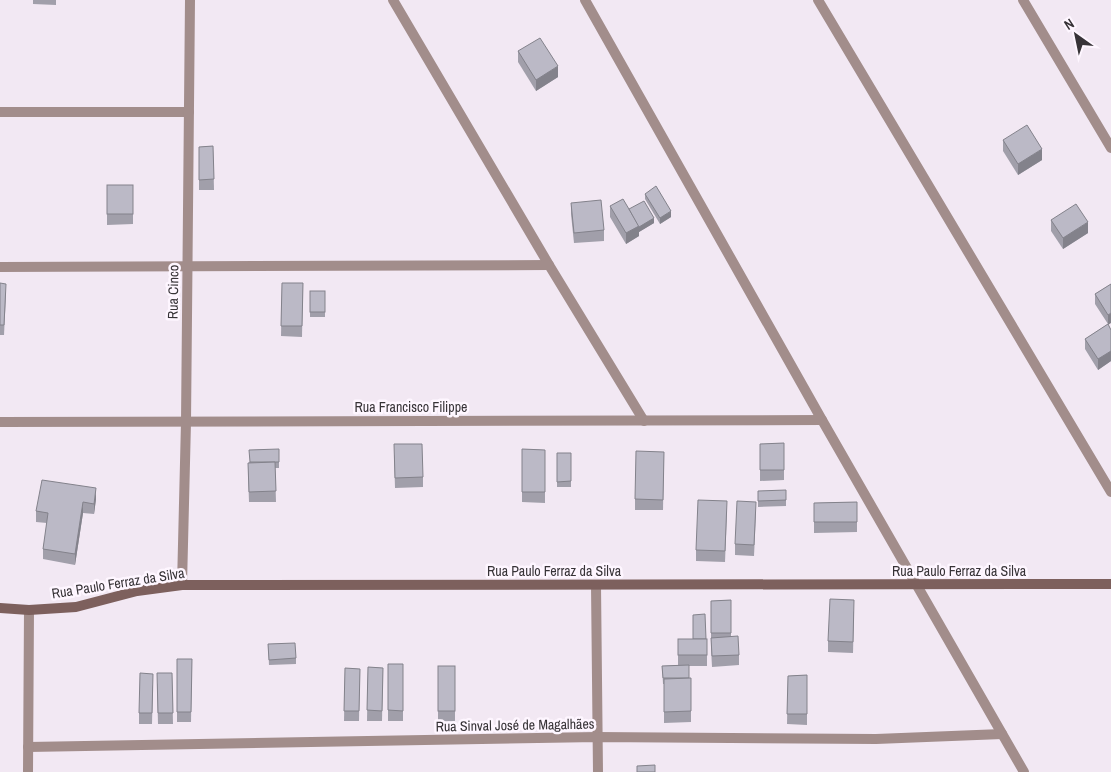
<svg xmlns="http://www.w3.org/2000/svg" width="1111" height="772" font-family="'Archivo Narrow',sans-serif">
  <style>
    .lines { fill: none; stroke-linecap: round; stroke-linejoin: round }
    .street { stroke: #a28d8b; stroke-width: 10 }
    .secondary { stroke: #7d605d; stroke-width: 10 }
    .wall { fill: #a19faa }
    .shaded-wall { fill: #83828b }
    .building { fill: #bbb9c6; stroke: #83828b }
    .labels { text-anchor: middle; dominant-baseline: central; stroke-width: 5; stroke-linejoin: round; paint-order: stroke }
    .street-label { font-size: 14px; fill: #373337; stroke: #fef6ff }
  </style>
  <rect width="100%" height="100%" fill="#f2e8f3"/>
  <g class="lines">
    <g class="street">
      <polyline points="393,0 549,265 644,421"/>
      <polyline points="585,0 822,420 1024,772"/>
      <polyline points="818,0 1111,492"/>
      <polyline points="1023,0 1111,148"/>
      <polyline points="0,112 189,112"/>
      <polyline points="0,267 549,265"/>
      <polyline points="0,422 822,420"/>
      <polyline points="182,585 186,422 190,0"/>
      <polyline points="596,585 598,772"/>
      <polyline points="28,747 597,737 876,739 1002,734"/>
      <polyline points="28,772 29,610"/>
    </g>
    <polyline class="secondary" points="0,608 29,610 76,607 137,591 182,585 1111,584"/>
  </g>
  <g class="wall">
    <polygon points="33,0 56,0 56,5 33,4"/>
    <polygon points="518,51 558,77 536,91 518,62"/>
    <polygon points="1003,140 1042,160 1018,175 1003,151"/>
    <polygon points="213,146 214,190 199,190 199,147"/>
    <polygon points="107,185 133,185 133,224 107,225"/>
    <polygon points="645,194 671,217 660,224 645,199"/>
    <polygon points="571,203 604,230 604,241 574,243 571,214"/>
    <polygon points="610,206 629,209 654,223 639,232 639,236 626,244 610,217"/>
    <polygon points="1051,220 1088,233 1063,249 1051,231"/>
    <polygon points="0,283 6,294 4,335 0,335"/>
    <polygon points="282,283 303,283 302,337 281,336"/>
    <polygon points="1111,284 1108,325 1111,330 1111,361 1098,370 1085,349 1085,339 1108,324 1095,304 1095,294"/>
    <rect x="310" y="291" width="15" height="26"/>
    <polygon points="784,443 784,480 760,481 760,444"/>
    <polygon points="279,449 279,468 275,468 276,502 249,502 248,473 249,462"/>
    <polygon points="522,449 545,450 545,503 522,502"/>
    <polygon points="664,452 663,510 635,510 635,499"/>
    <rect x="557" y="453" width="14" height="34"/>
    <polygon points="394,455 423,477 423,487 395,488"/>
    <polygon points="758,491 786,500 786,506 758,507"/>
    <polygon points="96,499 94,514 83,513 75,565 43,559 43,549 47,523 36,522 36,511"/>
    <polygon points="857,502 857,532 814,533 814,503"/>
    <polygon points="727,511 725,562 696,561 696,550"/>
    <polygon points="756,512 754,556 735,555 735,544"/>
    <polygon points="731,600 731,637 739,655 739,665 712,667 711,648 711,601"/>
    <polygon points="854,611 853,653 828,652 828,641"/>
    <polygon points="678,639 707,639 707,666 689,666 689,678 691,678 691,722 664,723 664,684 663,684 662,666 678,665"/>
    <polygon points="268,644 296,658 296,664 269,665"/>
    <polygon points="177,659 192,659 191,722 177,722"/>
    <rect x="388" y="664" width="15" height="57"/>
    <polygon points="438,666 455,666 455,721 438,722"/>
    <polygon points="368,667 383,668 382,721 367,721"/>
    <polygon points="345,668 360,669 359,721 344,721"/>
    <polygon points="172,673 173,724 158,724 157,684"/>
    <polygon points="807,675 807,725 787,724 788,676"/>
    <polygon points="153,685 152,724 139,724 139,713"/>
  </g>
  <g class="shaded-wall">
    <polygon points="558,66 558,77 536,91 536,80"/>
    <polygon points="1042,149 1042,160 1018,175 1018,164"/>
    <polygon points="671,211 671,217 660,224 660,218"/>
    <polygon points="654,218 654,223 639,232 639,236 626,244 626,233"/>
    <polygon points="1088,222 1088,233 1063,249 1063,238"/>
    <polygon points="1111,313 1111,323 1108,325 1108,315"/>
    <polygon points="1111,351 1111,361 1098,370 1098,359"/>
    <polygon points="96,488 96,499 94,514 94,504"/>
    <polygon points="83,502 83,513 75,565 75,554"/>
  </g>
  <g class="building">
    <polygon points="540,38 558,66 536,80 518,51"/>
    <polygon points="1027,125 1042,149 1018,164 1003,140"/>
    <polygon points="213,146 214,179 199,180 199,147"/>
    <rect x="107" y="185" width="26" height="29"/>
    <polygon points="656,186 671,211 660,218 645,194"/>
    <polygon points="623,199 639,226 626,233 610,206"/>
    <polygon points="601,200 604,230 574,233 571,203"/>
    <polygon points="644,201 654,218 639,227 629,209"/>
    <polygon points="1076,204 1088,222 1063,238 1051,220"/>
    <polygon points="0,283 6,284 4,325 0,325"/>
    <polygon points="282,283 303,283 302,326 281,326"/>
    <polygon points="1111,284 1111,313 1108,315 1095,294"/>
    <rect x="310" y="291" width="15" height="21"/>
    <polygon points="1108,324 1111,330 1111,351 1098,359 1085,339"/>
    <polygon points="784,443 784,470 760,470 760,444"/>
    <polygon points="394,444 422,444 423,477 395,478"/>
    <polygon points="279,449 279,462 250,462 249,450"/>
    <polygon points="522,449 545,450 545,492 522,492"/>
    <polygon points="636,451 664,452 663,500 635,499"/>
    <polygon points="557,453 571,453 571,481 557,482"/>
    <polygon points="275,462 276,491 249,492 248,463"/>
    <polygon points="42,480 96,488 94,504 83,502 75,554 43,549 48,513 36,511"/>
    <polygon points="786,490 786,500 758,501 758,491"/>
    <polygon points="698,500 727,501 725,551 696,550"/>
    <polygon points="737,501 756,502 754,545 735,544"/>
    <polygon points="857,502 857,522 814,522 814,503"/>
    <polygon points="830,599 854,600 853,642 828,641"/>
    <polygon points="731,600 731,633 711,633 711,601"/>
    <polygon points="705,614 706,639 693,639 693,615"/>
    <polygon points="738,636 739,655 712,656 711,638"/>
    <rect x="678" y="639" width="29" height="16"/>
    <polygon points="295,643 296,658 269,660 268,644"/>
    <polygon points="177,659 192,659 191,712 177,712"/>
    <polygon points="388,664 403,664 403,711 388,710"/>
    <polygon points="689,665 689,678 663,678 662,666"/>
    <rect x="438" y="666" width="17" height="45"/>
    <polygon points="368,667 383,668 382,711 367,710"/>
    <polygon points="345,668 360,669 359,711 344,711"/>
    <polygon points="140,673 153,674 152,713 139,713"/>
    <polygon points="157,673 172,673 173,713 158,713"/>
    <polygon points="807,675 807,714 787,714 788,676"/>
    <polygon points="691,678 691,711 664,712 664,679"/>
    <polygon points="655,765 655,772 637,772 637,766"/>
  </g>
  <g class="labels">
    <g class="street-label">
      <text transform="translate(173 292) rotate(-89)">Rua Cinco</text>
      <text x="411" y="407">Rua Francisco Filippe</text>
      <text x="554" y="571">Rua Paulo Ferraz da Silva</text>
      <text x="959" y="571">Rua Paulo Ferraz da Silva</text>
      <text transform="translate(118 583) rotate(-9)">Rua Paulo Ferraz da Silva</text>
      <text transform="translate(515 725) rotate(-1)">Rua Sinval José de Magalhães</text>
    </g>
  </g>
  <g transform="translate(1076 35) rotate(327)" stroke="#fef6ff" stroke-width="4" paint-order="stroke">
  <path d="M0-4L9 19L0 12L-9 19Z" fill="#373337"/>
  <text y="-8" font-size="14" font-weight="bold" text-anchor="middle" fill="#373337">N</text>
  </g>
</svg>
